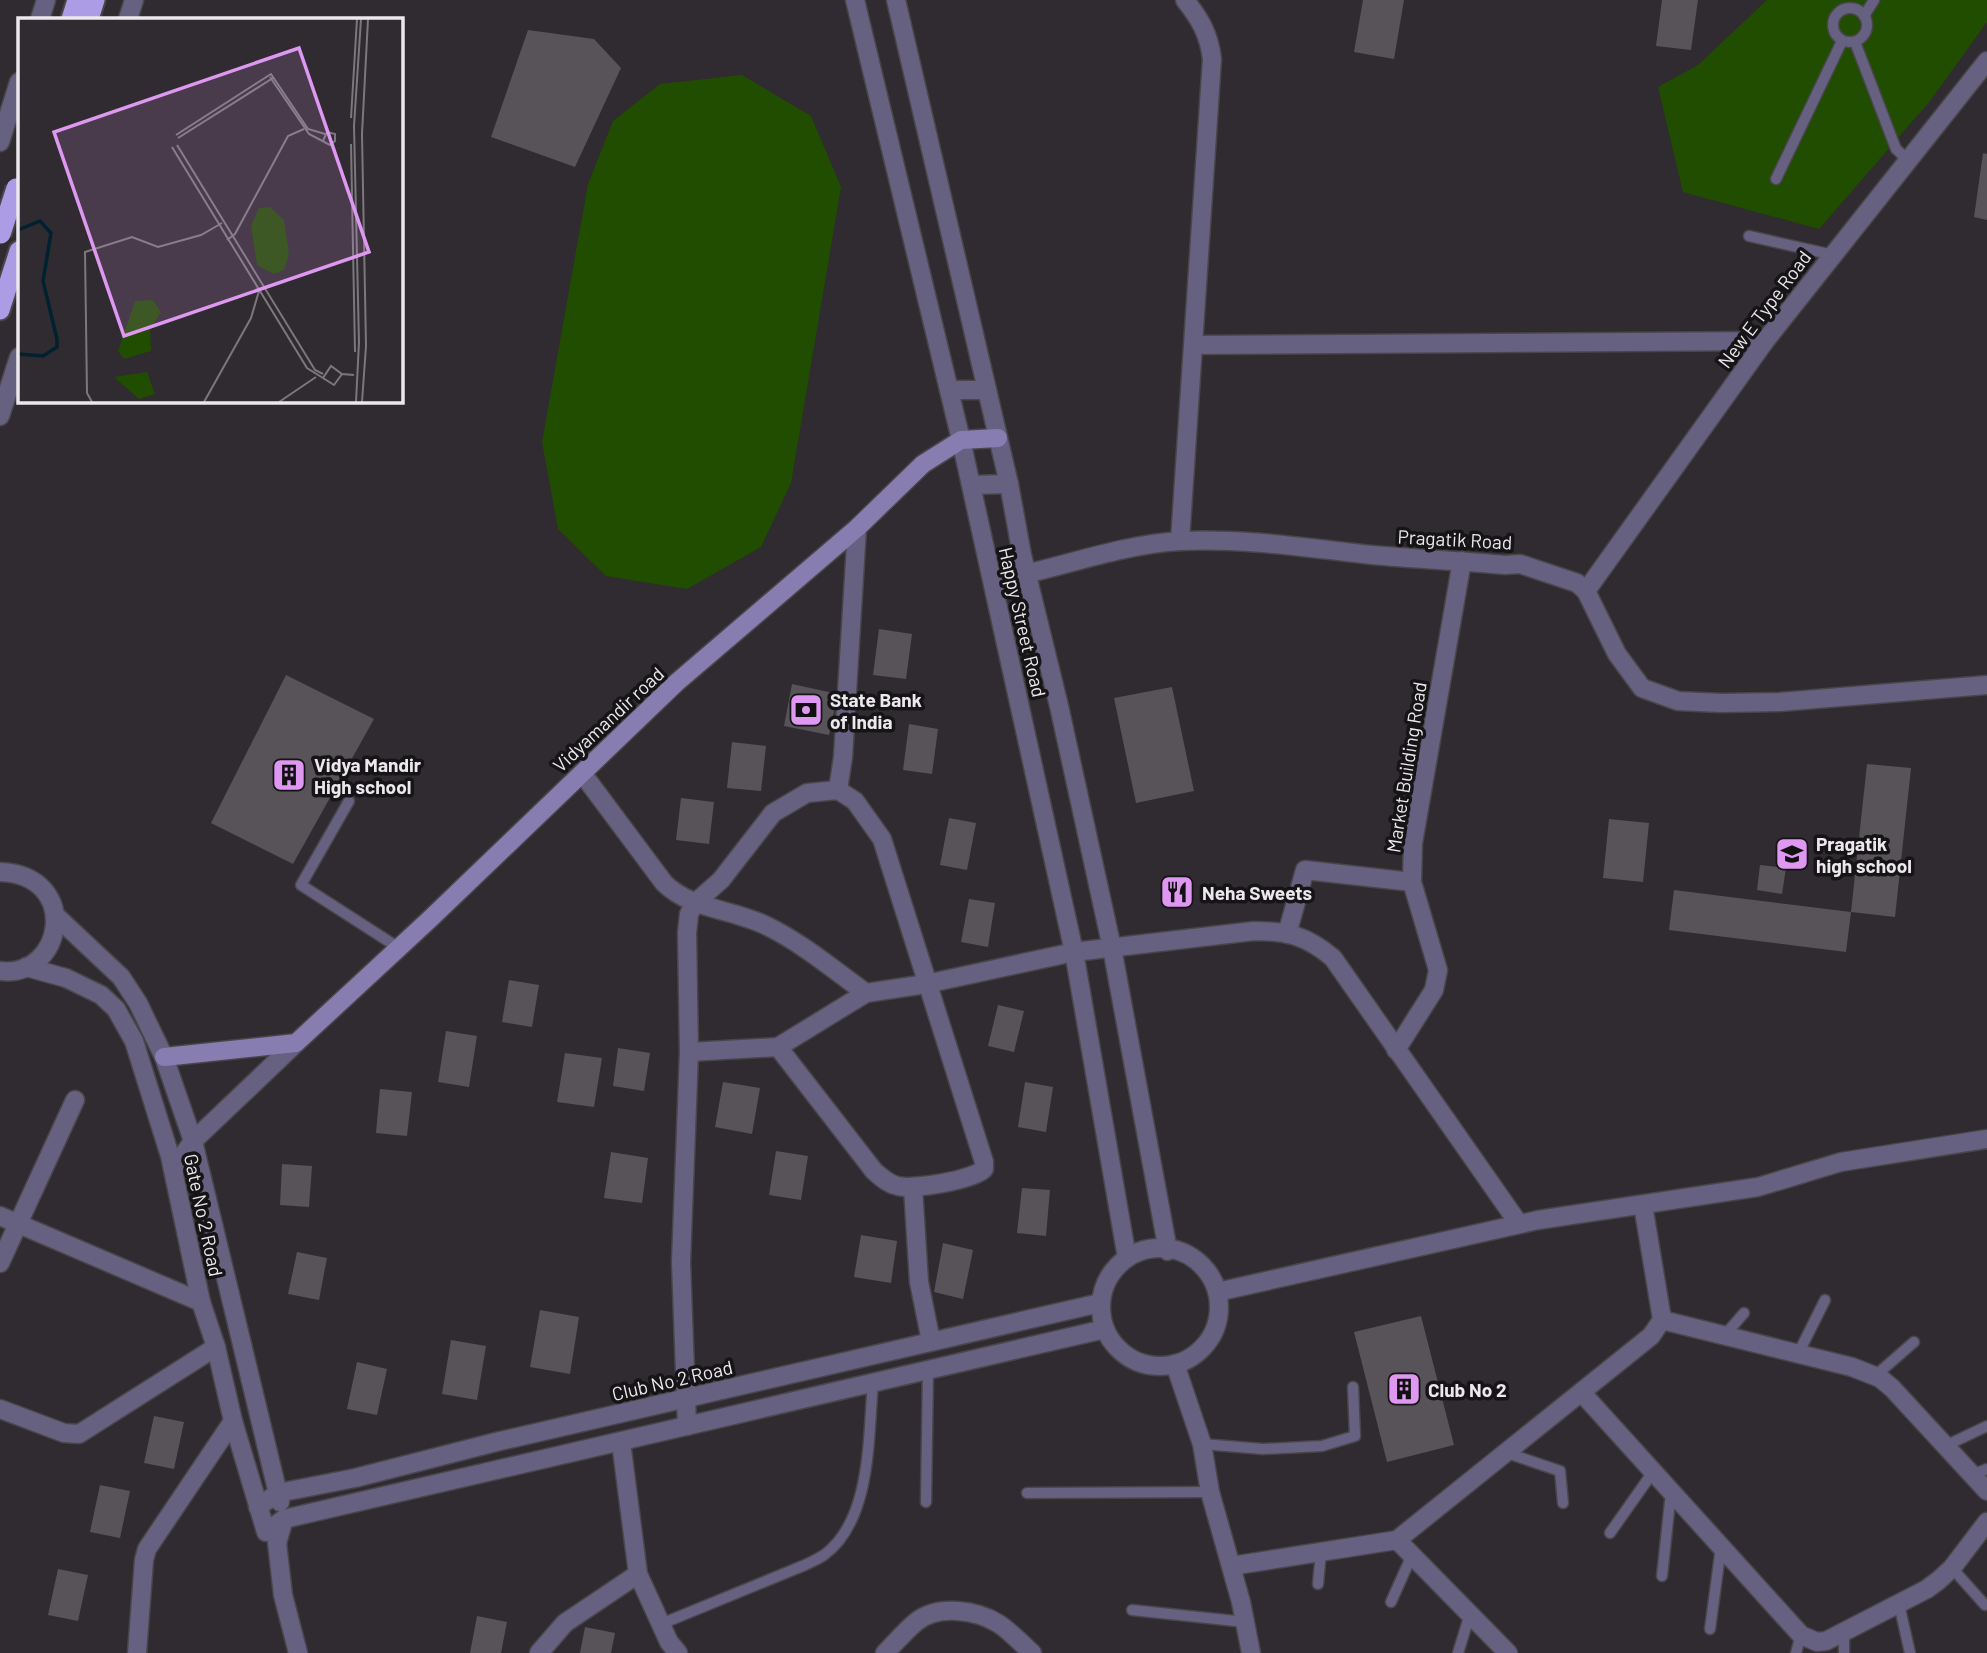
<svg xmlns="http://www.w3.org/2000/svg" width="1987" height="1653" font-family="Barlow,sans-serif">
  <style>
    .green { fill: #214d00 }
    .building { fill: #575359 }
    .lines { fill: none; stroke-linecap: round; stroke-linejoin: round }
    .service-casing { stroke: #49464a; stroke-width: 13 }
    .minor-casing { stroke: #49464a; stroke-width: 21 }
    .tertiary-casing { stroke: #49464a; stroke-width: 21 }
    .secondary-casing { stroke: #49464a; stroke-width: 21 }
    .trunk-casing { stroke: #49464a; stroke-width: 23 }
    .service { stroke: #666081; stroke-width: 10 }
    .minor { stroke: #666081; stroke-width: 18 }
    .tertiary { stroke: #666081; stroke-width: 18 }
    .secondary { stroke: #877db0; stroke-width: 18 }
    .trunk { stroke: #ac9ce6; stroke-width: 19 }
    .trunk-bridge-casing { stroke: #49464a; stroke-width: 23; stroke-linecap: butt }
    .trunk-bridge { stroke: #ac9ce6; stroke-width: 19 }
    .labels { text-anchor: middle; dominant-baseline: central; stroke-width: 7; stroke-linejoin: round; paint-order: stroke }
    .street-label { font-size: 19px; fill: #ece9ed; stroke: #161416 }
    .poi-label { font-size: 19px; font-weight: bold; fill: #ece9ed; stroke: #161416; text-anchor: start }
    .inset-river { fill: none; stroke: #01212f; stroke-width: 3.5 }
    .inset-road { fill: none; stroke: #7b777c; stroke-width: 2 }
    .view { fill: #df98f1; fill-opacity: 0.15; stroke: #df98f1; stroke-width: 3.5 }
    .inset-edge { fill: none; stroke: #ece9ed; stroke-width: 3.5 }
  </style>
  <rect width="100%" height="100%" fill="#2f2b30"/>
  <g class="green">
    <polygon points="1767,0 1987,0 1987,22 1930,101 1819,229 1683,192 1658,87 1698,65"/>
    <polygon points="742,75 811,116 841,187 791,483 761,547 687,589 606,576 558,529 542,442 588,184 613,121 660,84"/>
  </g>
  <g class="building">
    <polygon points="1363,0 1404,0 1394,59 1354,52"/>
    <polygon points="1662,0 1698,0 1691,50 1656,46"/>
    <polygon points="528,30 594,39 621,68 575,167 491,137"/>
    <polygon points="1983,153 1987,154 1987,220 1974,217"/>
    <polygon points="879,629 912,634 906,679 873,675"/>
    <polygon points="286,675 374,719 293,864 211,823"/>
    <polygon points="792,684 838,694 829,735 784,726"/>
    <polygon points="1172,687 1194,791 1136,803 1114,698"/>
    <polygon points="909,724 938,729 932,774 903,770"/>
    <polygon points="732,742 766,746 761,791 727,788"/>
    <polygon points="1867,764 1911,768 1895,917 1851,912"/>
    <polygon points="681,798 714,802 709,844 676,840"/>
    <polygon points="949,818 976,823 967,870 940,865"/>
    <polygon points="1609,819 1649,823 1643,882 1603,878"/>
    <polygon points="1760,865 1786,868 1782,894 1757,890"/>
    <polygon points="1674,890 1851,912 1846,952 1669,930"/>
    <polygon points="969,899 995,903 988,947 961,942"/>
    <polygon points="509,980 539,985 532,1027 502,1022"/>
    <polygon points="998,1005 1024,1011 1014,1052 988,1046"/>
    <polygon points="446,1031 477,1036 469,1087 438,1082"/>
    <polygon points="618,1048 650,1053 644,1091 613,1086"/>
    <polygon points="565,1053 602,1058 594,1107 557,1102"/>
    <polygon points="723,1082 760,1088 752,1134 715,1127"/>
    <polygon points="1025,1082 1053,1087 1046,1132 1018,1127"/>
    <polygon points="380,1089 412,1092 407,1136 376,1133"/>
    <polygon points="776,1151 808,1156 801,1200 769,1195"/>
    <polygon points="611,1152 648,1158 642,1203 604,1198"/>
    <polygon points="282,1164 312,1166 309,1207 280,1205"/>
    <polygon points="1022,1188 1050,1190 1046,1236 1017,1233"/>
    <polygon points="861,1235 897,1241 891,1283 854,1277"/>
    <polygon points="943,1243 973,1250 963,1299 934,1292"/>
    <polygon points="297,1252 327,1258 319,1300 288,1294"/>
    <polygon points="540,1310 579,1317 570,1374 530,1367"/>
    <polygon points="1421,1316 1454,1445 1387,1462 1354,1332"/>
    <polygon points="451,1340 486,1346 477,1400 442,1394"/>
    <polygon points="357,1362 387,1369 377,1415 347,1409"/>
    <polygon points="154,1416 184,1422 174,1469 144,1463"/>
    <polygon points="100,1485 130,1491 120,1538 90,1532"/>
    <polygon points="58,1569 88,1575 78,1621 48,1615"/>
    <polygon points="477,1616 507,1622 501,1653 470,1653"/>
    <polygon points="585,1627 615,1633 611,1653 580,1653"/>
  </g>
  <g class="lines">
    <defs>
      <g id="service">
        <circle cx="1850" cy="25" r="17"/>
        <polyline points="1864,16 1874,0"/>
        <polyline points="1855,42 1896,149 1908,160"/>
        <polyline points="1776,179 1842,41"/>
        <polyline points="1749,236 1833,255"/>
        <polyline points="349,801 301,885 399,948"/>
        <polyline points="1724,1336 1744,1313"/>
        <polyline points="1798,1354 1825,1300"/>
        <polyline points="1875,1376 1914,1342"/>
        <polyline points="1202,1444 1263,1449 1322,1446 1355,1436 1353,1387"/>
        <polyline points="1945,1446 1987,1426"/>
        <polyline points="1507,1453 1560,1471 1563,1503"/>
        <polyline points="1972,1475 1987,1469"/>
        <polyline points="1027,1493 1210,1492"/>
        <polyline points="926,1502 928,1370"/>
        <polyline points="1610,1533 1653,1472"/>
        <polyline points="1952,1568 1985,1605"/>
        <polyline points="1662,1576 1671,1492"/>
        <polyline points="1318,1584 1321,1552"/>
        <polyline points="1391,1602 1412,1555"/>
        <polyline points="1899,1604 1910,1653"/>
        <polyline points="1132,1610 1245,1622"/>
        <path d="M661,1624L805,1565C811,1562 818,1559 824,1555C872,1520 868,1436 873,1383"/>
        <polyline points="1710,1629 1721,1547"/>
        <polyline points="1458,1653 1470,1614"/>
        <polyline points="1796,1653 1801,1635"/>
        <polyline points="1844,1653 1844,1632"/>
      </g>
      <g id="minor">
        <polyline points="1194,345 1765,341"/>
        <path d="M1180,541L1212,59C1209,34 1200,19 1185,0"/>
        <polyline points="1586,591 1765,341 1987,61"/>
        <path d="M582,773L664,883C691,910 734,909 767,926C802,943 834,970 866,993"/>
        <polyline points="838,790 843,757 857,528"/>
        <polyline points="1287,934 1305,870 1412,882"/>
        <polyline points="1396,1050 1434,990 1438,970 1412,882 1413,843 1462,561"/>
        <path d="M689,1052L778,1047L866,993L926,984L1074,952L1254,931C1288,931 1307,936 1333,958L1519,1224"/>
        <polyline points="173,1169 193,1141 296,1043"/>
        <polyline points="913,1188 919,1282 931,1341"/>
        <polyline points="0,1216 201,1302"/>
        <polyline points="0,1263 75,1100"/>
        <polyline points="1217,1292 1538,1220 1758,1187 1841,1162 1987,1139"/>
        <polyline points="1662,1320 1852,1367 1880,1378 1892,1388 1987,1491"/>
        <polyline points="1175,1364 1202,1444 1210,1492 1241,1602 1251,1653"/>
        <polyline points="1582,1393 1801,1635 1817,1642 1826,1641 1927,1589 1939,1580 1952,1568 1987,1522"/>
        <polyline points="0,1409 64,1433 79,1434 216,1347"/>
        <path d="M687,1426L681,1262L689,1052L687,933L689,914L695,903L721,880L773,813L807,793L838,790L855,801L882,839L984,1162V1169C973,1180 913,1190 898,1186C888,1184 881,1177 874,1171L778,1047"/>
        <polyline points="621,1442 638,1574 669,1642 678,1653"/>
        <polyline points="284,1519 277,1543 283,1595 298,1653"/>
        <polyline points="1397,1540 1508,1653"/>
        <polyline points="1231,1566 1397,1540 1651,1336 1662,1320 1661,1313 1643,1205"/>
        <polyline points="137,1653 144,1560 147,1549 233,1421"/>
        <polyline points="539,1653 565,1623 638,1574"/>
        <path d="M885,1653C895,1643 905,1631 916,1622C938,1604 977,1610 999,1624C1011,1632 1022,1644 1032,1653"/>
      </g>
      <g id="tertiary">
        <polyline points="855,0 961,440 1074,952 1127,1258"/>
        <polyline points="896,0 1009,484 1022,555 1059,706 1112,948 1168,1251"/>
        <polyline points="40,19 46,0"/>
        <polyline points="128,19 134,0"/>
        <polyline points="0,142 19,82"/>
        <polyline points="949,390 987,390"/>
        <polyline points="0,416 19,357"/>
        <polyline points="971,485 1009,484"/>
        <path d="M993,581C1055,570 1116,545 1180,541C1244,538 1309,548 1372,555C1416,559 1461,561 1505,565L1520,564L1577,583L1586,591L1617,654L1642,688L1678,701L1721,703L1780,702L1987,685"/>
        <path d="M0,872C82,875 64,979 0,971"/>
        <polyline points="56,916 121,977 138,1003 164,1057 193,1141 280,1502"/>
        <polyline points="26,967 66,978 101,995 116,1009 134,1041 170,1156 201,1302 216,1347 233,1421 266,1532 284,1519 1105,1329"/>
        <circle cx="1160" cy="1307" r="59"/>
        <polyline points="258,1507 278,1493 355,1478 500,1441 1100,1303"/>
      </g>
      <polyline id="secondary" points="164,1057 296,1043 430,919 676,683 857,528 923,464 961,440 998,438"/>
      <g id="trunk">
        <polyline points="71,19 77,0"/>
        <polyline points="89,19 95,0"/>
        <polyline points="0,310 19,251"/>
      </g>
    </defs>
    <use href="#service" class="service-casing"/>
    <use href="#minor" class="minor-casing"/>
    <use href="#tertiary" class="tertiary-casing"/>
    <use href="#secondary" class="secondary-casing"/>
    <use href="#trunk" class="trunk-casing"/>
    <use href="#service" class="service"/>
    <use href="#minor" class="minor"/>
    <use href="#tertiary" class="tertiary"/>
    <use href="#secondary" class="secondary"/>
    <use href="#trunk" class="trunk"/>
    <defs>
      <polyline id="trunk-bridge" points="1,234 16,188"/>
    </defs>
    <use href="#trunk-bridge" class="trunk-bridge-casing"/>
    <use href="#trunk-bridge" class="trunk-bridge"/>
  </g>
  <defs>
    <symbol id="bank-square" viewBox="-11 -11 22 22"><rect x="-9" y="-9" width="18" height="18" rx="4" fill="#df98f1" stroke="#161416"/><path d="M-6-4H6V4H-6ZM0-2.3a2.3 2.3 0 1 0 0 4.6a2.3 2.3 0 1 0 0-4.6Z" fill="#111"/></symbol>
    <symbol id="building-square" viewBox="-11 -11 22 22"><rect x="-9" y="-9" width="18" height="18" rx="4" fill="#df98f1" stroke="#161416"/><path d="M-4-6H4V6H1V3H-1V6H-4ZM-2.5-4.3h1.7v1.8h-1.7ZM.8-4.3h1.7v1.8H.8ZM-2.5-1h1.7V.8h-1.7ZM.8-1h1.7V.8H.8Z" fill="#111"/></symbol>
    <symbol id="school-square" viewBox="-11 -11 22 22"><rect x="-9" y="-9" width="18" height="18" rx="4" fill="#df98f1" stroke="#161416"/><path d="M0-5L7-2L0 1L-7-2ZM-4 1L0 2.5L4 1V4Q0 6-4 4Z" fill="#111"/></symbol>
    <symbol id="restaurant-square" viewBox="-11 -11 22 22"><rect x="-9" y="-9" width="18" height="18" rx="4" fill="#df98f1" stroke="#161416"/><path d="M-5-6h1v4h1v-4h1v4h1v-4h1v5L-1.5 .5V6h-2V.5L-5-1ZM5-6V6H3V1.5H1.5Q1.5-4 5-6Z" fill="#111"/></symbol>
  </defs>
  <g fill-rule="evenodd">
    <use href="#bank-square" x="787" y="691" width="38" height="38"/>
    <use href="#building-square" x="270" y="756" width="38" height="38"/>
    <use href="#school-square" x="1773" y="835" width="38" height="38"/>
    <use href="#restaurant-square" x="1158" y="873" width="38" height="38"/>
    <use href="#building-square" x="1385" y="1370" width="38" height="38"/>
  </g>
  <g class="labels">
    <g class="street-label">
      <text transform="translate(1764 309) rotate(-53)">New E Type Road</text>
      <text transform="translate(1455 539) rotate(3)">Pragatik Road</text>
      <text transform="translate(1023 622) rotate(77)">Happy Street Road</text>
      <text transform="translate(608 719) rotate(-43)">Vidyamandir road</text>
      <text transform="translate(1406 767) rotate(-81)">Market Building Road</text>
      <text transform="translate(204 1215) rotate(78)">Gate No 2 Road</text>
      <text transform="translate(672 1380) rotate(-13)">Club No 2 Road</text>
    </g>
    <g class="poi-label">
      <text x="830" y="699">State Bank<tspan x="830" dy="22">of India</tspan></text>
      <text x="314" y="764">Vidya Mandir<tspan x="314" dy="22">High school</tspan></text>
      <text x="1816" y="843">Pragatik<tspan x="1816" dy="22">high school</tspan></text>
      <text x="1202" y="892">Neha Sweets</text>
      <text x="1428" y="1389">Club No 2</text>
    </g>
  </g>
  <g transform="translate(18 18)">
    <rect width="385" height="385" fill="#2f2b30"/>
    <path d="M252,189L266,202L271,236L266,252L256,256L239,247L233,208L241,190ZM135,282L143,294L132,311L133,333L106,341L100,333L117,283ZM129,354L137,376L121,381L96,359Z" fill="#214d00"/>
    <path class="inset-river" d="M0,212L22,203L33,215L25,263L39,321V329L25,338L0,336"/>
    <path class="inset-road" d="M252,59L291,116L312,127L317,123V116L309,114L305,123M333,100L339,1M158,117L253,56L290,111L307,116M160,120L255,60M333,126L337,334M159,127L297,352L305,356M154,129L289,350L305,360M209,222L217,216L270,118L286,111M324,356L316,367L305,360L313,348L324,356L336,357M74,384L69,375L67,234L114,219L140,229L183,217L204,205M186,384L233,300L241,273M261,384L298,359M338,384L341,324L336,108L343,1M344,384L348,328L344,116L350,1"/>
    <path class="view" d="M281,30L351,234L106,318L36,114Z"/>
    <rect width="385" height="385" class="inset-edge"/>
  </g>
</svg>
